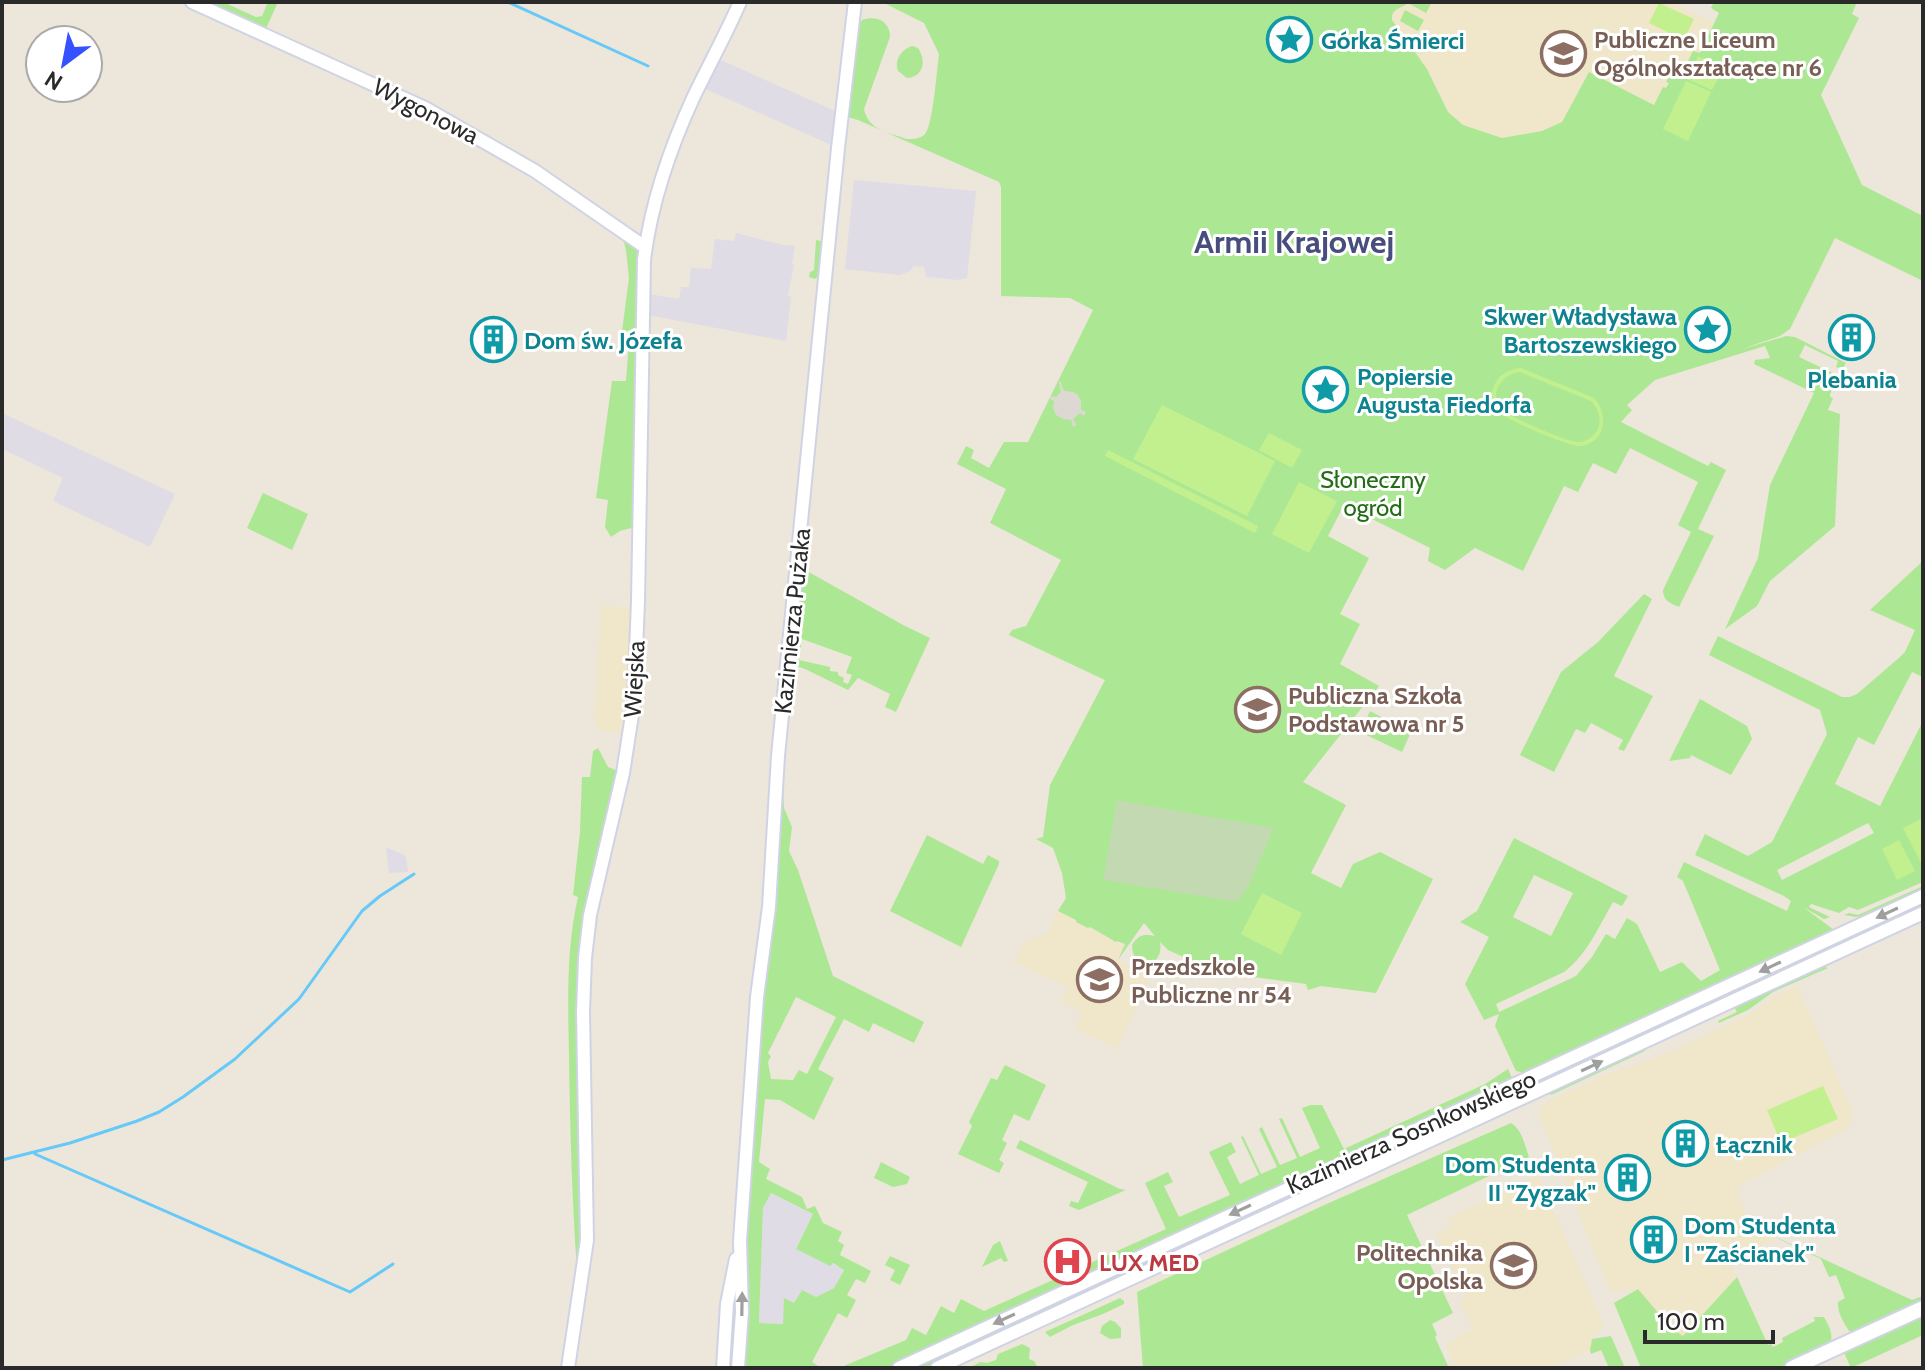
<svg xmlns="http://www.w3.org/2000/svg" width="1925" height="1370" font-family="Cabin,sans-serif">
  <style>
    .industrial { fill: #dfdce5 }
    .education { fill: #f0e6c9 }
    .green { fill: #ace893; fill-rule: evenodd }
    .cemetery { fill: #c2d9b1 }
    .pitch { fill: #c2f08e; fill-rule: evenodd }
    .plaza { fill: #ddd9d2 }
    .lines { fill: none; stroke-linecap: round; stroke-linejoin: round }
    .stream { stroke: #66c9f7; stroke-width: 3 }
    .tertiary-casing { stroke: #d0d3e4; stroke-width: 16 }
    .secondary-casing { stroke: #d0d3e4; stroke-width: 18 }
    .tertiary { stroke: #fff; stroke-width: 12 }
    .secondary { stroke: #fff; stroke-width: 14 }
    .oneway { fill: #9f9f9f }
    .labels { text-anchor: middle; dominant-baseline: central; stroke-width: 6; stroke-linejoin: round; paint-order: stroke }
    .education-label { font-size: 24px; font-weight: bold; fill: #785e54; stroke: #fff; text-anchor: start }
    .culture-label { font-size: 24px; font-weight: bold; fill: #0d838f; stroke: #fff; text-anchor: start }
    .street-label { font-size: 24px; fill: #2a2a2a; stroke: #fff }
    .park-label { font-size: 24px; fill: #226d15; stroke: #fff }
    .health-label { font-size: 24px; font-weight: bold; fill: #be3a42; stroke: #fff; text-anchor: start }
    .district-label { font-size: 32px; font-weight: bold; fill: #474e7e; stroke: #fff }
  </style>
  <rect width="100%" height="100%" fill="#ede6db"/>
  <g class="industrial">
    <polygon points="714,57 842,114 838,148 699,86"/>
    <polygon points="854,180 976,191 967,278 959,280 926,277 924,267 914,266 910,271 900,275 845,269"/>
    <polygon points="736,233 783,245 795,246 792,264 794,265 788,296 791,297 786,341 642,314 642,293 679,299 681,287 689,287 691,268 711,269 715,239 734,241"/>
    <polygon points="2,413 175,494 150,547 53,501 63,478 2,449"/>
    <polygon points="386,847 406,856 408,872 389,873"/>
    <polygon points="770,1193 813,1214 796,1248 844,1269 834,1288 816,1297 783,1324 759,1323 763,1208"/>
  </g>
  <g class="education">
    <polygon points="1432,2 1673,2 1714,23 1691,71 1666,81 1669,83 1654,106 1589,72 1562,122 1529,136 1502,138 1470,129 1461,124 1448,112 1433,79 1412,47 1392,20 1392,14 1395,10 1408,3 1426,13"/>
    <polygon points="601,606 631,608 629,684 624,734 600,731 594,718"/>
    <polygon points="1058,911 1104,934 1104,936 1125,945 1118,960 1151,976 1117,1049 1075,1028 1082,1013 1061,1002 1069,988 1014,962 1025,942 1047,933"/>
    <polygon points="1797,986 1854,1114 1846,1130 1736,1187 1750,1225 1778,1239 1729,1261 1737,1277 1683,1337 1672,1329 1638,1289 1611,1293 1538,1113 1543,1105 1549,1101 1609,1073 1657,1057 1682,1046 1746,1016 1777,995"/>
    <polygon points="1538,1175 1604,1325 1592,1339 1590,1350 1550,1368 1456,1368 1445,1344 1473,1329 1459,1302 1466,1298 1436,1234 1451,1227 1448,1218"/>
  </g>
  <g class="green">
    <polygon points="192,2 223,2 256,17 262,16 268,2 278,2 263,35"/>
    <path d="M882,2H1432L1426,13L1408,3C1401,9 1391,8 1392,20L1427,69L1448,112L1463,125L1502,138L1542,131L1562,122L1589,72L1654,105L1663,87L1666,88L1669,83L1666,82L1676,64L1685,67L1693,51L1700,53L1719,13L1711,8L1714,2H1857L1852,14L1859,18L1821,95L1862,185L1923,216V281L1835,238L1790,329L1780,336L1739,350L1786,336L1795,337L1846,363L1842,369L1836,367L1838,361L1805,345L1799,357L1839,376L1830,394V397L1833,398L1828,410L1840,414L1835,526L1770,581L1757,606L1725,629L1758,558L1770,485L1814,393L1754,364L1755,360L1770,358L1765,346L1655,380L1627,405L1632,410L1621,422L1708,466L1711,462L1726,470L1698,529L1714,536L1679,607C1670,603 1663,601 1663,590L1691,532L1678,525L1698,482L1630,448L1616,474L1593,463L1578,492L1564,486L1523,571L1475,548L1445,570L1428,561L1430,548L1344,505L1328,536L1369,558L1340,614L1360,624L1340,664L1379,686L1303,782L1346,805L1311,873L1341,888L1353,864L1380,852L1433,879L1376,993L1321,986L1308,990L1306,984L1217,972L1168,950L1160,942C1165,969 1132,972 1132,945C1139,934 1144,934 1155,936L1144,923L1118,960L1125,944L1117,941L1116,942L1090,927L1088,928L1076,922V920L1058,911L1066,898L1062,873L1053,848L1036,839L1043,837L1050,785L1105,680L1009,635L1012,630L1026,626L1061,560L990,523L1006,489L957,464L966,446L974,450L971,458L989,468L1004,442H1028L1093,310L1070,298L1001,296V187L999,182L858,120L844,116L851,35L862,20C877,15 890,21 890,37L864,109C868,130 889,133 907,139C913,139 920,139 925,134C933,125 937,68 939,54L924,23Z"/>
    <polygon points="1405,10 1424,20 1418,31 1400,21"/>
    <path d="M912,46L918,48C927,61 923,77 907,78L898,71C894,60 901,50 912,46Z"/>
    <polygon points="621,231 641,246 639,526 620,531 611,537 605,527 608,500 596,498 612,381 626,381 629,341 621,339 629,278 626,250"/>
    <polygon points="816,240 829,243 826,271 815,279 809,277 810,272 814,270"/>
    <polygon points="263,493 308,514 292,550 247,528"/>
    <path d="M1923,561V677L1912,672L1874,745L1858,737L1835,784L1880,806L1923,721V882L1858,910L1849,907L1839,913L1811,904L1809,907L1830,917L1824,919L1803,907L1841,935L1525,1073L1516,1071L1495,1026L1499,1014L1484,1020L1465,984L1489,937L1460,922L1477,911L1514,838L1628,896L1622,906L1613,902C1599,926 1587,955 1564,972L1496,1004L1499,1012L1576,976L1592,957L1606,934L1615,939L1627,918L1637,924L1660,972L1682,962L1701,981L1720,970L1683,881L1677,877L1684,862L1787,911L1791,901L1784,896L1695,855L1705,834L1748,856L1772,842L1827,734L1820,710L1709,655L1718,636L1842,697H1850L1857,694L1900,657L1905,652L1915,630L1870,610ZM1868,823L1874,833L1782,880L1777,870ZM1534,875L1573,893L1551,936L1513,917Z"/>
    <path d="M798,566L905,626L930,638L896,712L885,707L890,694L858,678L848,690L805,669L788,663ZM802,639L852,657L846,673L852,675L848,684L843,682L844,678L838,675V672L830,671V667L799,660Z"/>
    <polygon points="1644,594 1652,599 1614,676 1653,696 1624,751 1618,749 1623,740 1591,723 1585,733 1576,729 1554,772 1520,755 1561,672 1598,642"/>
    <polygon points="1700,699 1747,726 1752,739 1731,775 1691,755 1690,758 1669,761"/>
    <polygon points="1370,711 1411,732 1402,752 1360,732"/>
    <path d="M598,748L608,767L623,773L588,930L587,1228L577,1271C572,1199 570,1128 569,1056C568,1002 566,949 578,897L573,895L580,832L582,777H590L593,751Z"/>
    <path d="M776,789L783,790L784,808L792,827L789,851L798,870L833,976L924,1022L914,1043L873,1023L869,1032L844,1019L818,1069L834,1078L814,1120L780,1100L765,1099L759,1162L770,1169L766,1179L802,1197L807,1209L815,1206L823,1223L842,1232L838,1241L844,1245L840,1255L871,1271L865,1283L856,1279L847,1295L856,1300L847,1318L838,1313L812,1362L821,1368H738ZM796,997L836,1017L807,1074L799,1070L793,1080L771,1079L768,1062L771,1056L768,1053ZM771,1193L813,1214L796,1249L830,1266L833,1263L844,1270L834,1288L816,1297L802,1290L794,1303L784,1298L783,1324L759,1323L763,1208Z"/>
    <polygon points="927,835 983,864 988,855 999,861 999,864 961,947 890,911"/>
    <polygon points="1923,886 1923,890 1867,916 1856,917 1844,915 1849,913 1858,915"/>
    <polygon points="1829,944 1830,946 1755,985 1544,1083 1543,1081 1573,1066 1612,1044"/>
    <polygon points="1822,966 1828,968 1773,992 1748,1010 1719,1023 1718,1021 1737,1012 1733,1005 1815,967"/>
    <polygon points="1644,1048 1645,1051 1551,1095 1548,1091"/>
    <polygon points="1005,1065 1046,1085 1029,1121 1014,1114 1002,1140 1007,1143 999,1160 1004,1163 999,1173 958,1154 972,1126 969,1122 991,1078 997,1080"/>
    <polygon points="1508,1069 1515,1085 899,1368 839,1368 906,1340 912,1328 926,1335 941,1306 954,1313 961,1299 984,1311 1166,1229 1145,1183 1168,1172 1173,1182 1164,1186 1179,1217 1230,1195 1209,1152 1231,1142 1236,1152 1227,1157 1240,1184 1259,1175 1241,1137 1243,1136 1261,1174 1277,1167 1259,1129 1262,1127 1280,1165 1297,1158 1279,1119 1282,1118 1300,1157 1320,1148 1302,1108 1311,1105 1322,1105 1344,1149 1485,1084"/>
    <path d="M1511,1123C1522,1129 1525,1146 1529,1157L1407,1215L1453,1313L1432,1324L1437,1335L1435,1337L1449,1368H1143L1137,1292L1322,1206Z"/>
    <polygon points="1020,1140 1120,1189 1126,1190 1079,1210 1069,1206 1071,1201 1078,1203 1088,1182 1016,1148"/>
    <polygon points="881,1162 910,1177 907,1184 893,1187 874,1178"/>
    <path d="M1750,1225L1912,1300L1923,1296V1335L1851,1368L1841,1346L1865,1333L1849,1331C1844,1323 1837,1312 1838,1302L1845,1298L1836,1275L1829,1277L1821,1259Z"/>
    <polygon points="1217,1226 1220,1232 924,1368 909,1368"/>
    <polygon points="1000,1241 1008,1261 1004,1262 1001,1258 982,1267 993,1245"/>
    <polygon points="890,1256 910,1265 900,1285 890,1280 895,1270 885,1265"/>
    <path d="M1737,1277L1768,1345L1771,1344L1773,1347L1783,1342L1782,1338L1815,1321L1814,1317H1824C1829,1326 1834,1335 1830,1344L1778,1368H1641L1614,1303L1638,1289L1672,1329L1683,1336Z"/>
    <polygon points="1120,1298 1124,1301 1124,1304 1103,1314 1073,1325 1050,1337 1045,1332"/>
    <polygon points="1110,1320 1115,1322 1121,1328 1121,1338 1110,1339 1100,1333 1102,1326"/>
    <polygon points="1611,1336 1625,1368 1609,1368 1601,1350 1591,1354 1590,1350 1592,1339"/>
    <polygon points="1022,1344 1030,1348 1029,1359 1034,1361 1038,1368 968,1368 981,1362 987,1363 996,1360 998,1354"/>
  </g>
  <polygon class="cemetery" points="1117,800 1274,828 1249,885 1237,902 1103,880"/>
  <g class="pitch">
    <polygon points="1659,3 1694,19 1684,40 1649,23"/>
    <polygon points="1698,56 1723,68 1712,90 1687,79"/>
    <polygon points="1686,81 1711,92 1688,141 1663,129"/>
    <path d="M1521,368L1594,398C1609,414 1606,443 1580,446C1571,447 1506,420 1499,412C1493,406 1491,397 1493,389C1497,375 1508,369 1521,368ZM1520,372L1591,401C1598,409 1602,418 1598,429C1594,436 1587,442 1578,442C1568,442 1512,418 1504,411C1486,397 1501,374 1520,372Z"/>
    <polygon points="1162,405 1275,461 1247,516 1133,459"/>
    <polygon points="1269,433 1302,450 1292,468 1259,450"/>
    <polygon points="1108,450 1258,526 1255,533 1105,456"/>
    <polygon points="1299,482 1337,501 1309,553 1272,534"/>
    <polygon points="1923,818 1923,867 1903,828"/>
    <polygon points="1899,840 1915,871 1897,880 1882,849"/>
    <polygon points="1262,893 1302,913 1281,955 1241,934"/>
    <polygon points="1823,1086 1838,1119 1781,1143 1767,1110"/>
  </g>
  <g class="plaza">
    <circle cx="1708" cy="330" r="21"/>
    <polygon points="1060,380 1064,391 1073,392 1077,394 1081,401 1081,410 1086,412 1084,416 1080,413 1073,419 1076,425 1073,427 1071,420 1063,419 1056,415 1053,408 1054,401 1050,399 1052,396 1056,397 1061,392 1059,383"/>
  </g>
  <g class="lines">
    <g class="stream">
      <polyline points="508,2 648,66"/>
      <polyline points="35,1154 350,1292 393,1264"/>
      <polyline points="2,1160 70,1143 137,1121 159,1112 183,1097 235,1059 299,999 362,911 380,896 414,874"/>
    </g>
    <defs>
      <g id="tertiary">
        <polyline points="192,2 425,108 535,171 645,247"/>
        <path d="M568,1368L587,1240L583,1012L585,958L590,915L623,773L634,702L638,601L644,260C651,202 670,148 694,96C709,65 726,34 740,2"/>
        <polyline points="723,1368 727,1304 736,1259"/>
        <polyline points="738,1368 742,1312 740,1241 757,997 769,907 778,756 815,379 838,148 855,2"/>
        <polyline points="899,1368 1923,896"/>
        <polyline points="937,1368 1923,913"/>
      </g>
      <polyline id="secondary" points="1792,1368 1923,1308"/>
    </defs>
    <use href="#tertiary" class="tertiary-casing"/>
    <use href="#secondary" class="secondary-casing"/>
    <use href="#tertiary" class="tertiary"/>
    <use href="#secondary" class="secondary"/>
  </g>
  <defs><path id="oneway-solid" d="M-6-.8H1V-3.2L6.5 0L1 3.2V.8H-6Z" transform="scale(2)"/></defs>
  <g class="oneway">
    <use href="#oneway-solid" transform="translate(1887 913) rotate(155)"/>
    <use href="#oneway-solid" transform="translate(1770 967) rotate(155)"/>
    <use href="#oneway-solid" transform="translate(1592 1066) rotate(-25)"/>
    <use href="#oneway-solid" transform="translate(1240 1210) rotate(155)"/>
    <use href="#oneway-solid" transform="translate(742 1304) rotate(-89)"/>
    <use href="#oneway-solid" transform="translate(1004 1319) rotate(155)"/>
  </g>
  <defs>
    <symbol id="sight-ring" viewBox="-11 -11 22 22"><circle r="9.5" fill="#fff" stroke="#0f9aa8" stroke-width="1.5"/><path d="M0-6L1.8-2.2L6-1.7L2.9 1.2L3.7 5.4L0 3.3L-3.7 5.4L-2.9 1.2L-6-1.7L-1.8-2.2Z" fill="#0f9aa8"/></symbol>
    <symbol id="school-ring" viewBox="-11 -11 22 22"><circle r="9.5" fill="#fff" stroke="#8d6e63" stroke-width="1.5"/><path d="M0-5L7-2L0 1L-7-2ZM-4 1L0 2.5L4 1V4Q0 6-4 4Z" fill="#8d6e63"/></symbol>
    <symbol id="building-ring" viewBox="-11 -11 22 22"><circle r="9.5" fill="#fff" stroke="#0f9aa8" stroke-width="1.5"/><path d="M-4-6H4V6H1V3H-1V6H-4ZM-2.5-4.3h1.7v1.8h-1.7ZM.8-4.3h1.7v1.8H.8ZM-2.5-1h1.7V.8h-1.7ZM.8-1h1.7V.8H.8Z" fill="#0f9aa8"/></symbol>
    <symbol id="hospital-ring" viewBox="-11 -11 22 22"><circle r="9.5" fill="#fff" stroke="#e0444e" stroke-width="1.5"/><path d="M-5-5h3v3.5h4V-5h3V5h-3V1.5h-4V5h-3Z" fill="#e0444e"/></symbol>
    <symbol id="university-ring" viewBox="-11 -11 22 22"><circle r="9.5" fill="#fff" stroke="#8d6e63" stroke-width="1.5"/><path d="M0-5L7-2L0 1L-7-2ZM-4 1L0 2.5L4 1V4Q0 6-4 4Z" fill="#8d6e63"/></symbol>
  </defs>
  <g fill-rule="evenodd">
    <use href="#sight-ring" x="1264" y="14" width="51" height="51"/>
    <use href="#school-ring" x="1538" y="28" width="51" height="51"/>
    <use href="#sight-ring" x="1682" y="304" width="51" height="51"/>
    <use href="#building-ring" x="1826" y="312" width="51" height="51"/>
    <use href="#building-ring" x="468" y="314" width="51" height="51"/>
    <use href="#sight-ring" x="1300" y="364" width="51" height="51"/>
    <use href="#school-ring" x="1232" y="684" width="51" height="51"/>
    <use href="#school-ring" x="1074" y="954" width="51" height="51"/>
    <use href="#building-ring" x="1660" y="1118" width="51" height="51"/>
    <use href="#building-ring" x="1602" y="1152" width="51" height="51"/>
    <use href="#building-ring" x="1628" y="1214" width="51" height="51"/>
    <use href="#hospital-ring" x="1042" y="1236" width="51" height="51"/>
    <use href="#university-ring" x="1488" y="1240" width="51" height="51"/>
  </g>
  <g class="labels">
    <g class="education-label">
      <text x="1594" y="39">Publiczne Liceum<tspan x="1594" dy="28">Ogólnokształcące nr 6</tspan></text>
      <text x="1288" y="695">Publiczna Szkoła<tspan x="1288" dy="28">Podstawowa nr 5</tspan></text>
      <text x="1131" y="966">Przedszkole<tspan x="1131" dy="28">Publiczne nr 54</tspan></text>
      <text x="1483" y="1252" text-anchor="end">Politechnika<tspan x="1483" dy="28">Opolska</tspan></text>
    </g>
    <g class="culture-label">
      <text x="1321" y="40">Górka Śmierci</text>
      <text x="1677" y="316" text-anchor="end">Skwer Władysława<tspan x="1677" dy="28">Bartoszewskiego</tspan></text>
      <text x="524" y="340">Dom św. Józefa</text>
      <text x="1357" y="376">Popiersie<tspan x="1357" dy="28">Augusta Fiedorfa</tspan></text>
      <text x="1852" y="379" text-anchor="middle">Plebania</text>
      <text x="1716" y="1144">Łącznik</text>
      <text x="1596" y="1164" text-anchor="end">Dom Studenta<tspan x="1596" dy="28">II "Zygzak"</tspan></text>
      <text x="1684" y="1225">Dom Studenta<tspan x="1684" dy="28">I "Zaścianek"</tspan></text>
    </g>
    <g class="street-label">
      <text transform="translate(426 111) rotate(27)">Wygonowa</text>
      <text transform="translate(792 621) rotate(-84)">Kazimierza Pużaka</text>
      <text transform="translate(634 679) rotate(-87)">Wiejska</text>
      <text transform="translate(1411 1132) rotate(-24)">Kazimierza Sosnkowskiego</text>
    </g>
    <g class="park-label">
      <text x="1373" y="479">Słoneczny<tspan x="1373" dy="28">ogród</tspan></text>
    </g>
    <g class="health-label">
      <text x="1099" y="1262">LUX MED</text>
    </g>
    <g class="district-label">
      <text x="1294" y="241">Armii Krajowej</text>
    </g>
  </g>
  <rect width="1925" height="1370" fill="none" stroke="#2a2a2a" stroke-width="8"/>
  <g transform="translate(64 64) rotate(212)"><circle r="38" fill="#ffffff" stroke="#aaaaaa" stroke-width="2"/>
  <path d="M0-6L14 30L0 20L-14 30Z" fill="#3651ff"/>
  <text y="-12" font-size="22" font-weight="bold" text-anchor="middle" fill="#2a2a2a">N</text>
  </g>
  <path d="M1645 1330v12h128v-12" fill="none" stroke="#2a2a2a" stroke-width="4"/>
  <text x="1657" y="1330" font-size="24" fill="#2a2a2a" stroke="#ffffff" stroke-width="6" paint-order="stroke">100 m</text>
</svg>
